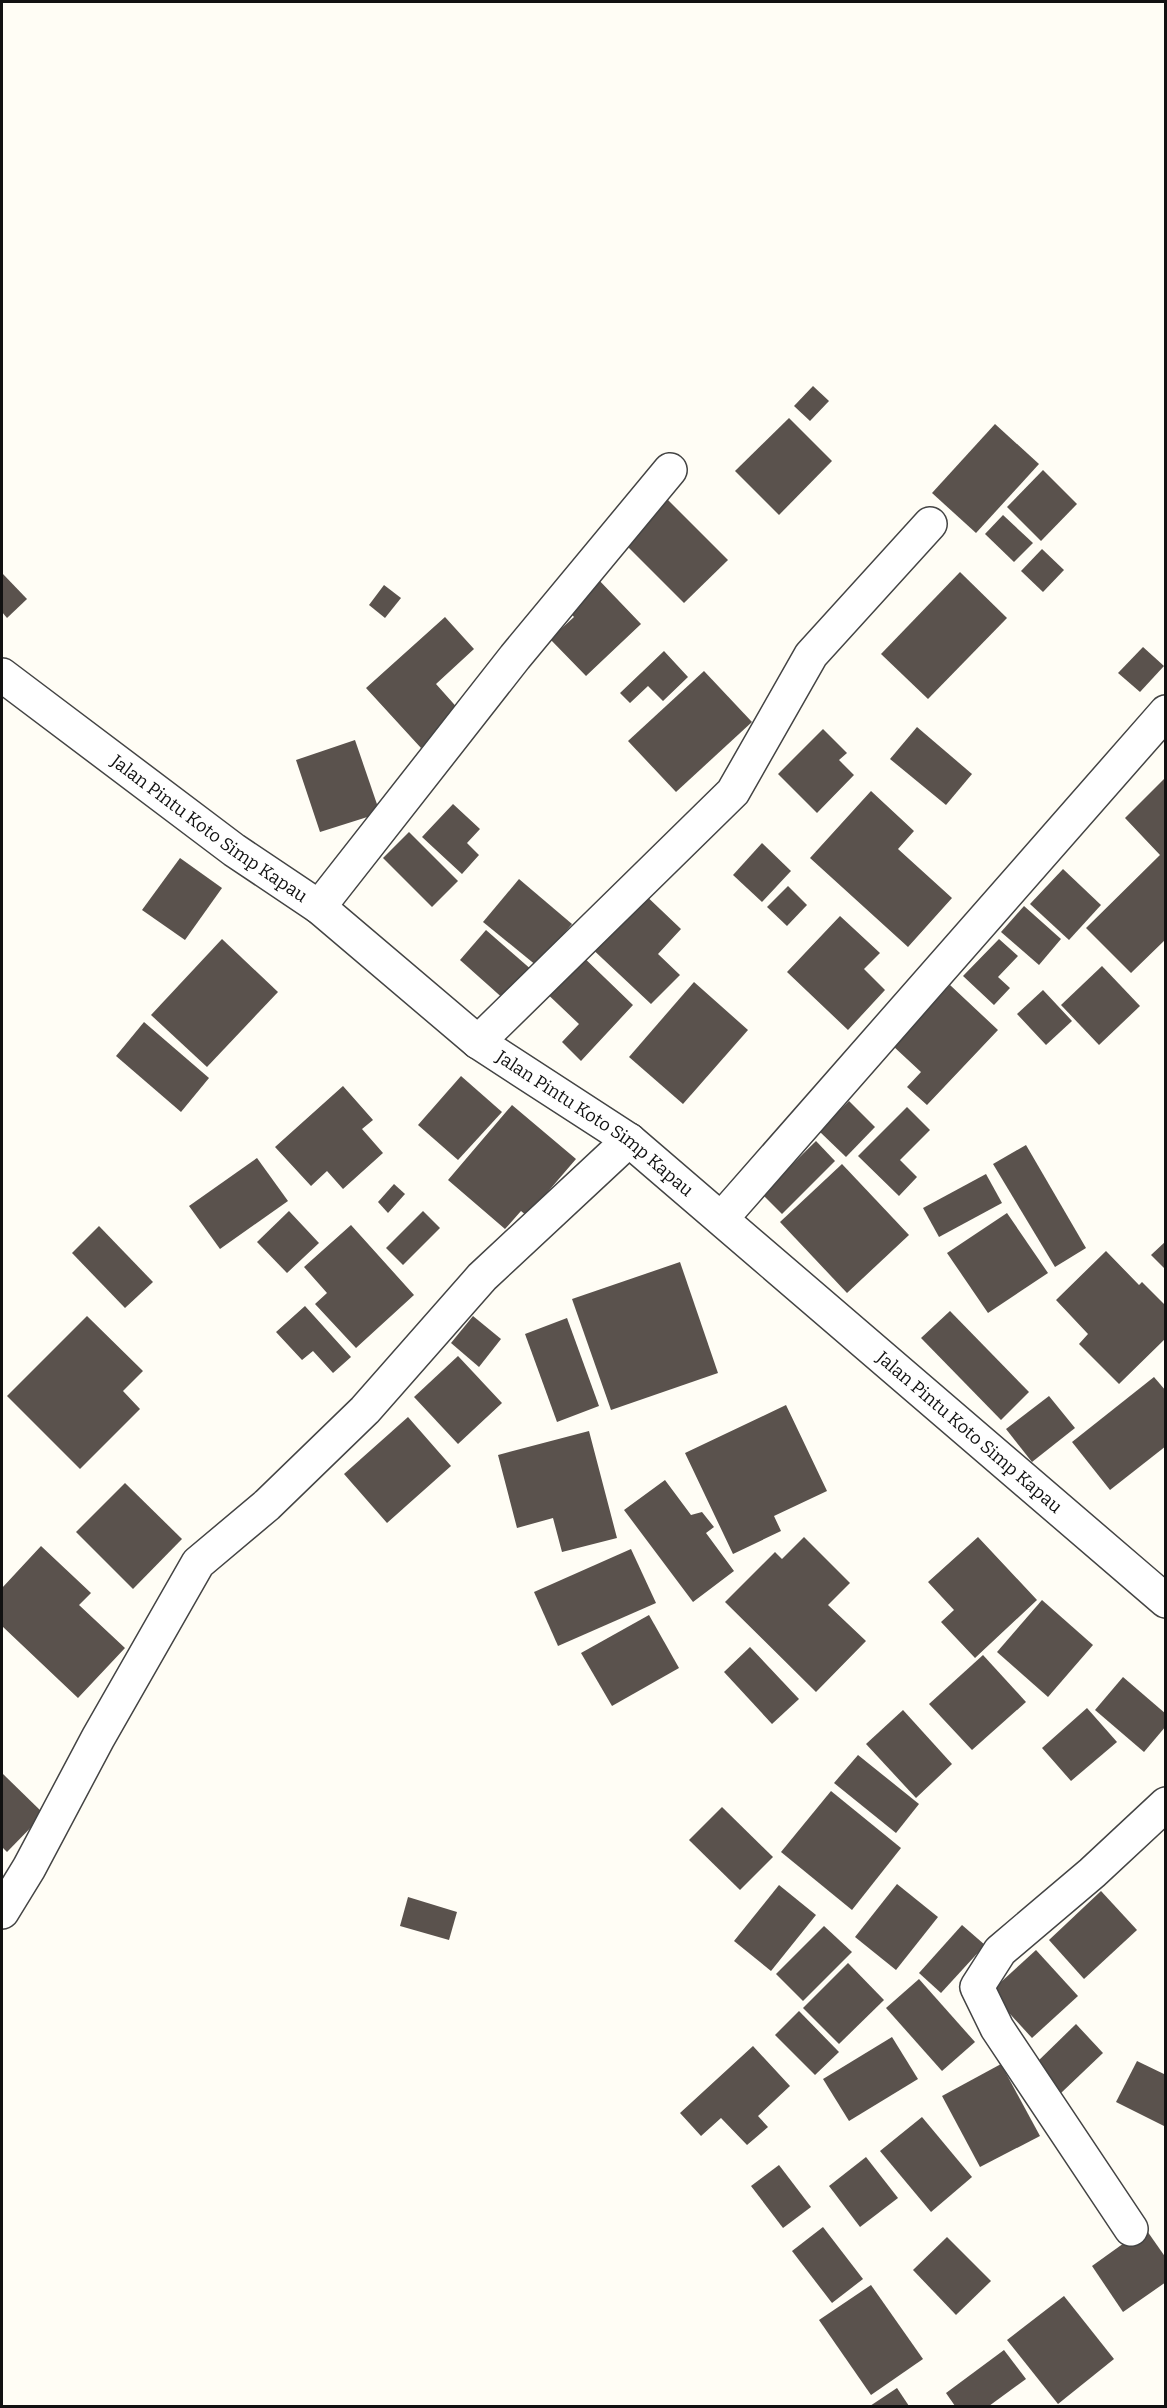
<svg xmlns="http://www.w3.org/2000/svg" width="1167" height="2408" font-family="Bitter,serif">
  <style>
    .building { fill: #5a524d }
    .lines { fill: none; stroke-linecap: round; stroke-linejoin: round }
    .minor-casing { stroke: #444; stroke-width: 36 }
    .minor { stroke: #fff; stroke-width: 33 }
    .labels { text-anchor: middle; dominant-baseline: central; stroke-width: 6; stroke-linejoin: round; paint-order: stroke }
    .street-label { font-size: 18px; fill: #111; stroke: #fff }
  </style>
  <rect width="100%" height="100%" fill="#fffdf5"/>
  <g class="building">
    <polygon points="813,386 829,401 810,421 794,406"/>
    <polygon points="789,418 832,461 779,515 735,471"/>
    <polygon points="995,424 1039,464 976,533 932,493"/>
    <polygon points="1043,470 1077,504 1041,541 1007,507"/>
    <polygon points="664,496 728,560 684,603 621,540"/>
    <polygon points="1003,515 1033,543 1014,562 985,534"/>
    <polygon points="1042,549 1064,570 1043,592 1021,571"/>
    <polygon points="960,572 1007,618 928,699 881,654"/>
    <polygon points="2,573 27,599 7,618 2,612"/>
    <polygon points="596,577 641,624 586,676 550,639 574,617 565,607"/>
    <polygon points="384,585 401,598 385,618 369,605"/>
    <polygon points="445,617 474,649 436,684 461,712 421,748 366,688"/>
    <polygon points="1143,647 1164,666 1140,692 1118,673"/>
    <polygon points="664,651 688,677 663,701 648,686 630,703 620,693"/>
    <polygon points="704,671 752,722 676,792 628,741"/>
    <polygon points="917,727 972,774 946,805 890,759"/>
    <polygon points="823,729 847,753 839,760 854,775 817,813 778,774"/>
    <polygon points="355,740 380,813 320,832 296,760"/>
    <polygon points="1166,777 1166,939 1131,973 1086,928 1160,855 1125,818"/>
    <polygon points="871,791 914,831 898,849 952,898 908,947 810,858"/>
    <polygon points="453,804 480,829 467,843 479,855 462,874 422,837"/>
    <polygon points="409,832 458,881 432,907 383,858"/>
    <polygon points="762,843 791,871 762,902 733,875"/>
    <polygon points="180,858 222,888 185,940 142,910"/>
    <polygon points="1063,869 1101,905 1069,940 1030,904"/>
    <polygon points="519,879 572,924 537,966 483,922"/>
    <polygon points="788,886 807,905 787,926 767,907"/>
    <polygon points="639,889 681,929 658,954 680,975 651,1004 587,944"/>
    <polygon points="1024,906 1061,939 1039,965 1001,932"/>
    <polygon points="840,916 880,953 864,969 885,990 848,1030 787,972"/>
    <polygon points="486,930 533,971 506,1001 460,960"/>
    <polygon points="222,939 278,992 207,1067 151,1015"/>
    <polygon points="999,939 1018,956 998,977 1010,988 994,1005 963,976"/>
    <polygon points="576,950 633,1005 581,1061 562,1042 579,1024 540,987"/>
    <polygon points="1102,966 1140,1006 1099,1045 1061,1005"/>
    <polygon points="694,982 748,1030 683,1104 629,1057"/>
    <polygon points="950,985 998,1030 927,1105 907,1087 921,1072 893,1046"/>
    <polygon points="1043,990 1072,1021 1046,1045 1017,1014"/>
    <polygon points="144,1022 209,1078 181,1112 116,1056"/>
    <polygon points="461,1076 502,1112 458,1160 418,1125"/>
    <polygon points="343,1086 373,1120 362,1129 383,1153 343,1189 327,1171 311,1186 275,1147"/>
    <polygon points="849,1101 875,1127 846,1157 819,1131"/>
    <polygon points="512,1105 576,1159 527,1216 521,1211 505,1229 448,1180"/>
    <polygon points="907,1107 930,1130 900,1160 917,1177 899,1196 858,1156"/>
    <polygon points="816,1141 835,1161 782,1214 762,1194"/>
    <polygon points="1026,1145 1086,1248 1055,1267 993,1164"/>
    <polygon points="257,1158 288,1201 220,1249 189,1206"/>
    <polygon points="842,1164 909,1235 847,1293 780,1222"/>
    <polygon points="986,1174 1002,1203 939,1237 923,1208"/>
    <polygon points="394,1184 405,1194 388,1213 378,1202"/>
    <polygon points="289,1211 319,1243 287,1273 257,1242"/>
    <polygon points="423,1211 440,1228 403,1265 386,1248"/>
    <polygon points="1007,1213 1048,1273 988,1313 947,1253"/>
    <polygon points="351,1225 414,1295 356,1348 315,1304 327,1293 304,1267"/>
    <polygon points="99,1226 153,1282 125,1308 72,1253"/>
    <polygon points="1166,1241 1166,1270 1151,1255"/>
    <polygon points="1106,1251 1139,1285 1142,1282 1166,1306 1166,1338 1119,1384 1079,1344 1088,1334 1056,1300"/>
    <polygon points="680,1262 718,1373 611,1410 572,1299"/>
    <polygon points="305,1306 351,1357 333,1373 313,1351 302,1360 276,1332"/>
    <polygon points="950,1311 1029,1392 1001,1420 921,1338"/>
    <polygon points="87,1316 143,1371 123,1391 140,1409 80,1469 7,1396"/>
    <polygon points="473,1316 501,1339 479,1367 451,1343"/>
    <polygon points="567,1318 599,1406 557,1422 525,1334"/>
    <polygon points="458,1356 502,1403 458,1444 414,1397"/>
    <polygon points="1154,1377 1166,1391 1166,1446 1110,1490 1072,1442"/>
    <polygon points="1049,1396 1075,1428 1032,1462 1006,1429"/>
    <polygon points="786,1405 827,1491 774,1516 781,1531 733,1554 685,1453"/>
    <polygon points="408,1417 451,1466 387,1523 344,1474"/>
    <polygon points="589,1431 617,1538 562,1552 553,1518 517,1528 498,1455"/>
    <polygon points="665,1480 691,1515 702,1512 714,1527 706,1533 734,1571 693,1602 624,1510"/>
    <polygon points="125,1483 182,1539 133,1589 76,1532"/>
    <polygon points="804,1537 850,1583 828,1605 866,1641 816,1692 725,1602 775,1552 782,1559"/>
    <polygon points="978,1537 1037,1600 975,1658 941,1622 954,1610 928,1582"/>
    <polygon points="41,1546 91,1593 79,1605 125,1648 78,1698 2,1626 2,1588"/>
    <polygon points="631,1549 656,1603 558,1646 534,1592"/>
    <polygon points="1042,1600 1093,1645 1048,1697 997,1652"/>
    <polygon points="649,1615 679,1668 612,1706 581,1653"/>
    <polygon points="750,1647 799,1699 772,1724 724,1672"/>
    <polygon points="983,1655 1026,1702 972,1750 929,1704"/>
    <polygon points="1123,1677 1166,1714 1166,1726 1144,1752 1095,1710"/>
    <polygon points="1087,1708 1117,1742 1071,1781 1042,1748"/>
    <polygon points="903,1710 952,1764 916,1798 866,1744"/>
    <polygon points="858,1755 919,1804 896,1833 834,1783"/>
    <polygon points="2,1773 44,1814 7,1852 2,1847"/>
    <polygon points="831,1791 901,1848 852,1910 781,1852"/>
    <polygon points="722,1807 773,1857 740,1890 689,1840"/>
    <polygon points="897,1884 938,1917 896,1970 855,1937"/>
    <polygon points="779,1885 816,1915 771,1971 734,1941"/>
    <polygon points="1101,1891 1137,1930 1084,1979 1049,1940"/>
    <polygon points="408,1897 457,1912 449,1940 400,1926"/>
    <polygon points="962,1925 985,1945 941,1993 919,1973"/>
    <polygon points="824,1926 852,1952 803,2001 776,1974"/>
    <polygon points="1036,1950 1078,1996 1032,2038 990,1992"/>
    <polygon points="848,1963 884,2000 839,2044 803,2008"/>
    <polygon points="919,1979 975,2042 942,2071 886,2008"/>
    <polygon points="799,2011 839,2052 815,2075 775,2035"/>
    <polygon points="1076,2024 1103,2053 1061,2093 1034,2065"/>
    <polygon points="892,2037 918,2079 849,2121 823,2079"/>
    <polygon points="753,2046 790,2086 758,2116 768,2127 747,2145 721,2118 701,2136 680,2113"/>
    <polygon points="1137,2061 1166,2075 1166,2127 1116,2102"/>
    <polygon points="1001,2064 1040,2136 980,2167 942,2096"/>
    <polygon points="922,2117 972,2177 931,2212 880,2151"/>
    <polygon points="866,2157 898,2198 860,2227 829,2186"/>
    <polygon points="779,2165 811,2207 783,2228 751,2186"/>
    <polygon points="823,2227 863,2279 832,2303 792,2251"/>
    <polygon points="1145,2228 1166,2258 1166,2282 1123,2312 1092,2266"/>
    <polygon points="947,2237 991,2281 956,2315 913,2270"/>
    <polygon points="871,2285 923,2359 871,2395 819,2320"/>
    <polygon points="1064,2296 1114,2359 1058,2404 1007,2340"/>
    <polygon points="1004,2350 1026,2379 989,2406 955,2406 946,2393"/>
    <polygon points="897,2388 909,2406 870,2406"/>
  </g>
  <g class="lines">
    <defs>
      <g id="minor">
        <path id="s1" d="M2,675L234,850L319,907L478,1042L629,1140L1166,1601"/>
        <polyline points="319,907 515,657 670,470"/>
        <polyline points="478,1042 733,792 811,655 930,524"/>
        <polyline points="722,1218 1166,712"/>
        <polyline points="2,1912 29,1868 98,1738 198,1563 267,1505 365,1410 482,1277 629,1140"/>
        <polyline points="1131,2229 997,2028 977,1987 1000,1951 1092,1873 1166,1804"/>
      </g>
    </defs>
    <use href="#minor" class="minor-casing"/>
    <use href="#minor" class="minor"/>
  </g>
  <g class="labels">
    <g class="street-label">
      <text stroke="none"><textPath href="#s1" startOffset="258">Jalan Pintu Koto Simp Kapau</textPath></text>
      <text stroke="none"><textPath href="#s1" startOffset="744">Jalan Pintu Koto Simp Kapau</textPath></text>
      <text stroke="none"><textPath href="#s1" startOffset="1230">Jalan Pintu Koto Simp Kapau</textPath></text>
    </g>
  </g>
  <rect width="1167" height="2408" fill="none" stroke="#111111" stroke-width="6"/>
</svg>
